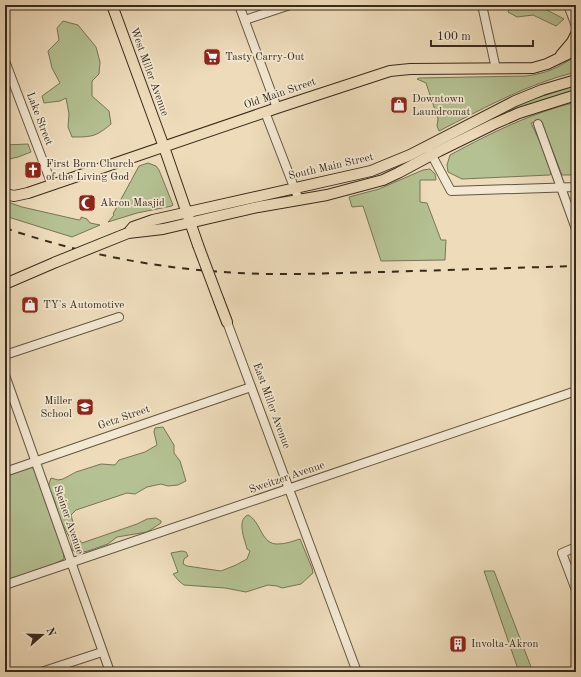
<svg xmlns="http://www.w3.org/2000/svg" width="581" height="677" font-family="'Old Standard TT',serif">
  <style>
    .green { fill: #b4c192; stroke: #767656 }
    .lines { fill: none; stroke-linecap: round; stroke-linejoin: round }
    .minor-casing { stroke: #645642; stroke-width: 10 }
    .major-casing { stroke: #372a1a; stroke-width: 12 }
    .minor { stroke: #f3e8d2; stroke-width: 8 }
    .major { stroke: #eddbba; stroke-width: 10 }
    .rail { stroke: #372a1a; stroke-width: 2; stroke-dasharray: 7 7; stroke-linecap: butt }
    .major-bridge-casing { stroke: #372a1a; stroke-width: 12; stroke-linecap: butt }
    .major-bridge { stroke: #eddbba; stroke-width: 10 }
    .labels { text-anchor: middle; dominant-baseline: central; stroke-width: 3.5; stroke-linejoin: round; paint-order: stroke }
    .poi-label { font-size: 11px; fill: #372a1a; stroke: #f3e8d2; text-anchor: start }
    .street-label { font-size: 11px; fill: #372a1a; stroke: #f3e8d2 }
  </style>
  <rect width="100%" height="100%" fill="#eddbba"/>
  <filter id="stains"><feTurbulence type="fractalNoise" baseFrequency=".005" numOctaves="4"/><feColorMatrix values="0 0 0 0 .2 0 0 0 0 .09 0 0 0 0 .02 0 0 0 .5 -.17"/></filter>
  <radialGradient id="worn" r=".72"><stop offset=".6" stop-color="#630" stop-opacity="0"/><stop offset="1" stop-color="#630" stop-opacity=".3"/></radialGradient>
  <g class="green">
    <polygon points="510,5 544,5 545,9 564,19 556,26 533,15 517,17 508,12"/>
    <path d="M63,21L78,25L96,47L100,62L99,74L92,81V96L109,111L111,124C96,137 91,137 72,137L68,127L69,114L66,98L60,101L44,103L42,96L60,83L52,68L48,51L59,40L57,28Z"/>
    <path d="M576,56V72C527,84 484,108 439,131L437,126L438,119L426,83L417,79L419,78L526,76C548,73 557,68 576,56Z"/>
    <polygon points="576,85 576,91 549,98 525,106 467,133 465,132 466,131 516,105"/>
    <path d="M576,102V175H562L541,121L531,123L550,163L552,169L550,175L462,179L448,172L447,165L450,155C491,133 531,113 576,102Z"/>
    <polygon points="28,144 31,152 18,157 5,160 5,145"/>
    <polygon points="148,163 156,166 159,170 173,205 172,206 137,213 108,222 114,215 113,214 139,166"/>
    <polygon points="430,169 435,174 436,180 420,180 420,202 427,203 441,240 446,240 445,260 381,261 363,206 352,207 349,197 379,189 423,170"/>
    <polygon points="5,201 22,207 79,220 81,219 81,217 87,219 90,223 100,225 72,237 5,216"/>
    <path d="M163,427L174,445V453L180,461L186,481L178,485L168,486L161,484L147,487L135,494L127,493L76,510L71,515L77,537L82,543L137,524L147,519L156,518L161,521V523L147,532L117,537L108,544L88,551L78,553L72,550C73,540 66,532 62,523C58,516 57,509 55,502C51,491 46,490 51,478L58,480L63,479L76,472L101,464L115,465L119,460L145,452L157,445L154,432L155,428Z"/>
    <polygon points="30,467 35,469 63,550 64,559 54,564 5,581 5,474"/>
    <path d="M248,515C261,521 261,545 278,544C286,544 293,541 300,539L312,568L313,573L301,584L282,588L277,586L268,585L246,592L225,588L184,585L179,581L173,574L178,572L171,553L182,551L186,552L188,556L184,559L183,564L187,566L221,571L236,565L247,559L250,551L247,549C245,540 236,520 248,515Z"/>
    <polygon points="484,571 494,571 533,672 519,672"/>
  </g>
  <g class="lines">
    <defs>
      <g id="minor">
        <polyline points="239,5 277,108"/>
        <polyline points="482,5 496,69"/>
        <polyline points="568,5 576,26"/>
        <polyline points="245,20 290,5"/>
        <polyline points="5,61 52,185"/>
        <polyline points="265,112 299,200"/>
        <polyline points="538,124 576,229"/>
        <polyline points="429,150 451,191 576,187"/>
        <polyline points="227,322 357,672"/>
        <polyline points="5,355 119,317"/>
        <polyline points="5,375 110,672"/>
        <polyline points="5,472 251,387"/>
        <polyline points="576,547 562,553 576,590"/>
        <polyline points="5,585 576,391"/>
        <polyline points="41,672 102,652"/>
      </g>
      <g id="major">
        <polyline points="112,5 164,147 198,245"/>
        <polyline points="561,55 572,42 576,34"/>
        <polyline points="5,194 14,196 28,193 277,108 390,71 410,69 533,68 547,64 576,50"/>
        <polyline points="128,233 133,227 153,220 371,171 410,155 515,101 542,90 576,80"/>
        <polyline points="128,233 163,229 258,207 327,195 383,180 398,173 439,151 494,124 519,113 576,95"/>
        <polyline points="5,284 56,262"/>
        <polyline points="219,301 227,322"/>
      </g>
    </defs>
    <use href="#minor" class="minor-casing"/>
    <use href="#major" class="major-casing"/>
    <use href="#minor" class="minor"/>
    <use href="#major" class="major"/>
    <path class="rail" d="M5,228C75,252 149,267 223,272C276,276 330,273 383,272C447,270 512,268 576,266"/>
    <defs>
      <g id="major-bridge">
        <polyline points="198,245 219,301"/>
        <polyline points="56,262 128,233"/>
      </g>
    </defs>
    <use href="#major-bridge" class="major-bridge-casing"/>
    <use href="#major-bridge" class="major-bridge"/>
  </g>
  <defs>
    <symbol id="supermarket-square" viewBox="-11 -11 22 22"><rect x="-9" y="-9" width="18" height="18" rx="4" fill="#8f2418" stroke="#f3e8d2"/><path d="M-6-5.5h2.5l.6 2H6L4.5 2H-2.5L-4.4-4H-6ZM-1.5 3.2a1.3 1.3 0 1 0 .1 0ZM3 3.2a1.3 1.3 0 1 0 .1 0Z" fill="#fff"/></symbol>
    <symbol id="shop-square" viewBox="-11 -11 22 22"><rect x="-9" y="-9" width="18" height="18" rx="4" fill="#8f2418" stroke="#f3e8d2"/><path d="M-5-2.5h2.3a2.7 3.5 0 0 1 5.4 0H5L5.5 6h-11ZM-1.5-2.5h3a1.5 2.3 0 0 0-3 0Z" fill="#fff"/></symbol>
    <symbol id="church-square" viewBox="-11 -11 22 22"><rect x="-9" y="-9" width="18" height="18" rx="4" fill="#8f2418" stroke="#f3e8d2"/><path d="M-1.2-6h2.4v3.5h3.3v2.4h-3.3V6h-2.4V-.1h-3.3v-2.4h3.3Z" fill="#fff"/></symbol>
    <symbol id="mosque-square" viewBox="-11 -11 22 22"><rect x="-9" y="-9" width="18" height="18" rx="4" fill="#8f2418" stroke="#f3e8d2"/><path d="M3.5-4.9A6 6 0 1 0 3.5 4.9A5 5 0 1 1 3.5-4.9Z" fill="#fff"/></symbol>
    <symbol id="school-square" viewBox="-11 -11 22 22"><rect x="-9" y="-9" width="18" height="18" rx="4" fill="#8f2418" stroke="#f3e8d2"/><path d="M0-5L7-2L0 1L-7-2ZM-4 1L0 2.5L4 1V4Q0 6-4 4Z" fill="#fff"/></symbol>
    <symbol id="building-square" viewBox="-11 -11 22 22"><rect x="-9" y="-9" width="18" height="18" rx="4" fill="#8f2418" stroke="#f3e8d2"/><path d="M-4-6H4V6H1V3H-1V6H-4ZM-2.5-4.3h1.7v1.8h-1.7ZM.8-4.3h1.7v1.8H.8ZM-2.5-1h1.7V.8h-1.7ZM.8-1h1.7V.8H.8Z" fill="#fff"/></symbol>
  </defs>
  <g fill-rule="evenodd">
    <use href="#supermarket-square" x="202" y="47" width="20" height="20"/>
    <use href="#shop-square" x="389" y="95" width="20" height="20"/>
    <use href="#church-square" x="23" y="160" width="20" height="20"/>
    <use href="#mosque-square" x="77" y="193" width="20" height="20"/>
    <use href="#shop-square" x="20" y="295" width="20" height="20"/>
    <use href="#school-square" x="75" y="397" width="20" height="20"/>
    <use href="#building-square" x="448" y="634" width="20" height="20"/>
  </g>
  <g class="labels">
    <g class="poi-label">
      <text x="225" y="57">Tasty Carry-Out</text>
      <text x="412" y="99">Downtown<tspan x="412" dy="13">Laundromat</tspan></text>
      <text x="46" y="164">First Born Church<tspan x="46" dy="13">of the Living God</tspan></text>
      <text x="100" y="203">Akron Masjid</text>
      <text x="43" y="305">TY's Automotive</text>
      <text x="72" y="401" text-anchor="end">Miller<tspan x="72" dy="13">School</tspan></text>
      <text x="471" y="644">Involta-Akron</text>
    </g>
    <g class="street-label">
      <text transform="translate(149 72) rotate(70)">West Miller Avenue</text>
      <text transform="translate(280 94) rotate(-19)">Old Main Street</text>
      <text transform="translate(39 119) rotate(69)">Lake Street</text>
      <text transform="translate(331 167) rotate(-13)">South Main Street</text>
      <text transform="translate(271 406) rotate(70)">East Miller Avenue</text>
      <text transform="translate(124 418) rotate(-19)">Getz Street</text>
      <text transform="translate(287 478) rotate(-19)">Sweitzer Avenue</text>
      <text transform="translate(68 520) rotate(71)">Steiner Avenue</text>
    </g>
  </g>
  <rect width="581" height="677" fill="none" stroke="#eddbba" stroke-width="20"/>
  <rect x="6" y="6" width="569" height="665" fill="none" stroke="#372a1a" stroke-width="2"/>
  <rect x="10" y="10" width="561" height="657" fill="none" stroke="#372a1a"/>
  <g transform="translate(42 635) rotate(70)" stroke="#f3e8d2" stroke-width="3" paint-order="stroke">
  <path d="M0-3L7 15L0 10L-7 15Z" fill="#372a1a"/>
  <text y="-6" font-size="11" font-weight="bold" text-anchor="middle" fill="#372a1a">N</text>
  </g>
  <path d="M431 40v6h102v-6" fill="none" stroke="#372a1a" stroke-width="2"/>
  <text x="437" y="40" font-size="12" fill="#372a1a" stroke="#f3e8d2" stroke-width="3" paint-order="stroke">100 m</text>
  <rect width="100%" height="100%" filter="url(#stains)"/>
  <rect width="100%" height="100%" fill="url(#worn)"/>
</svg>
